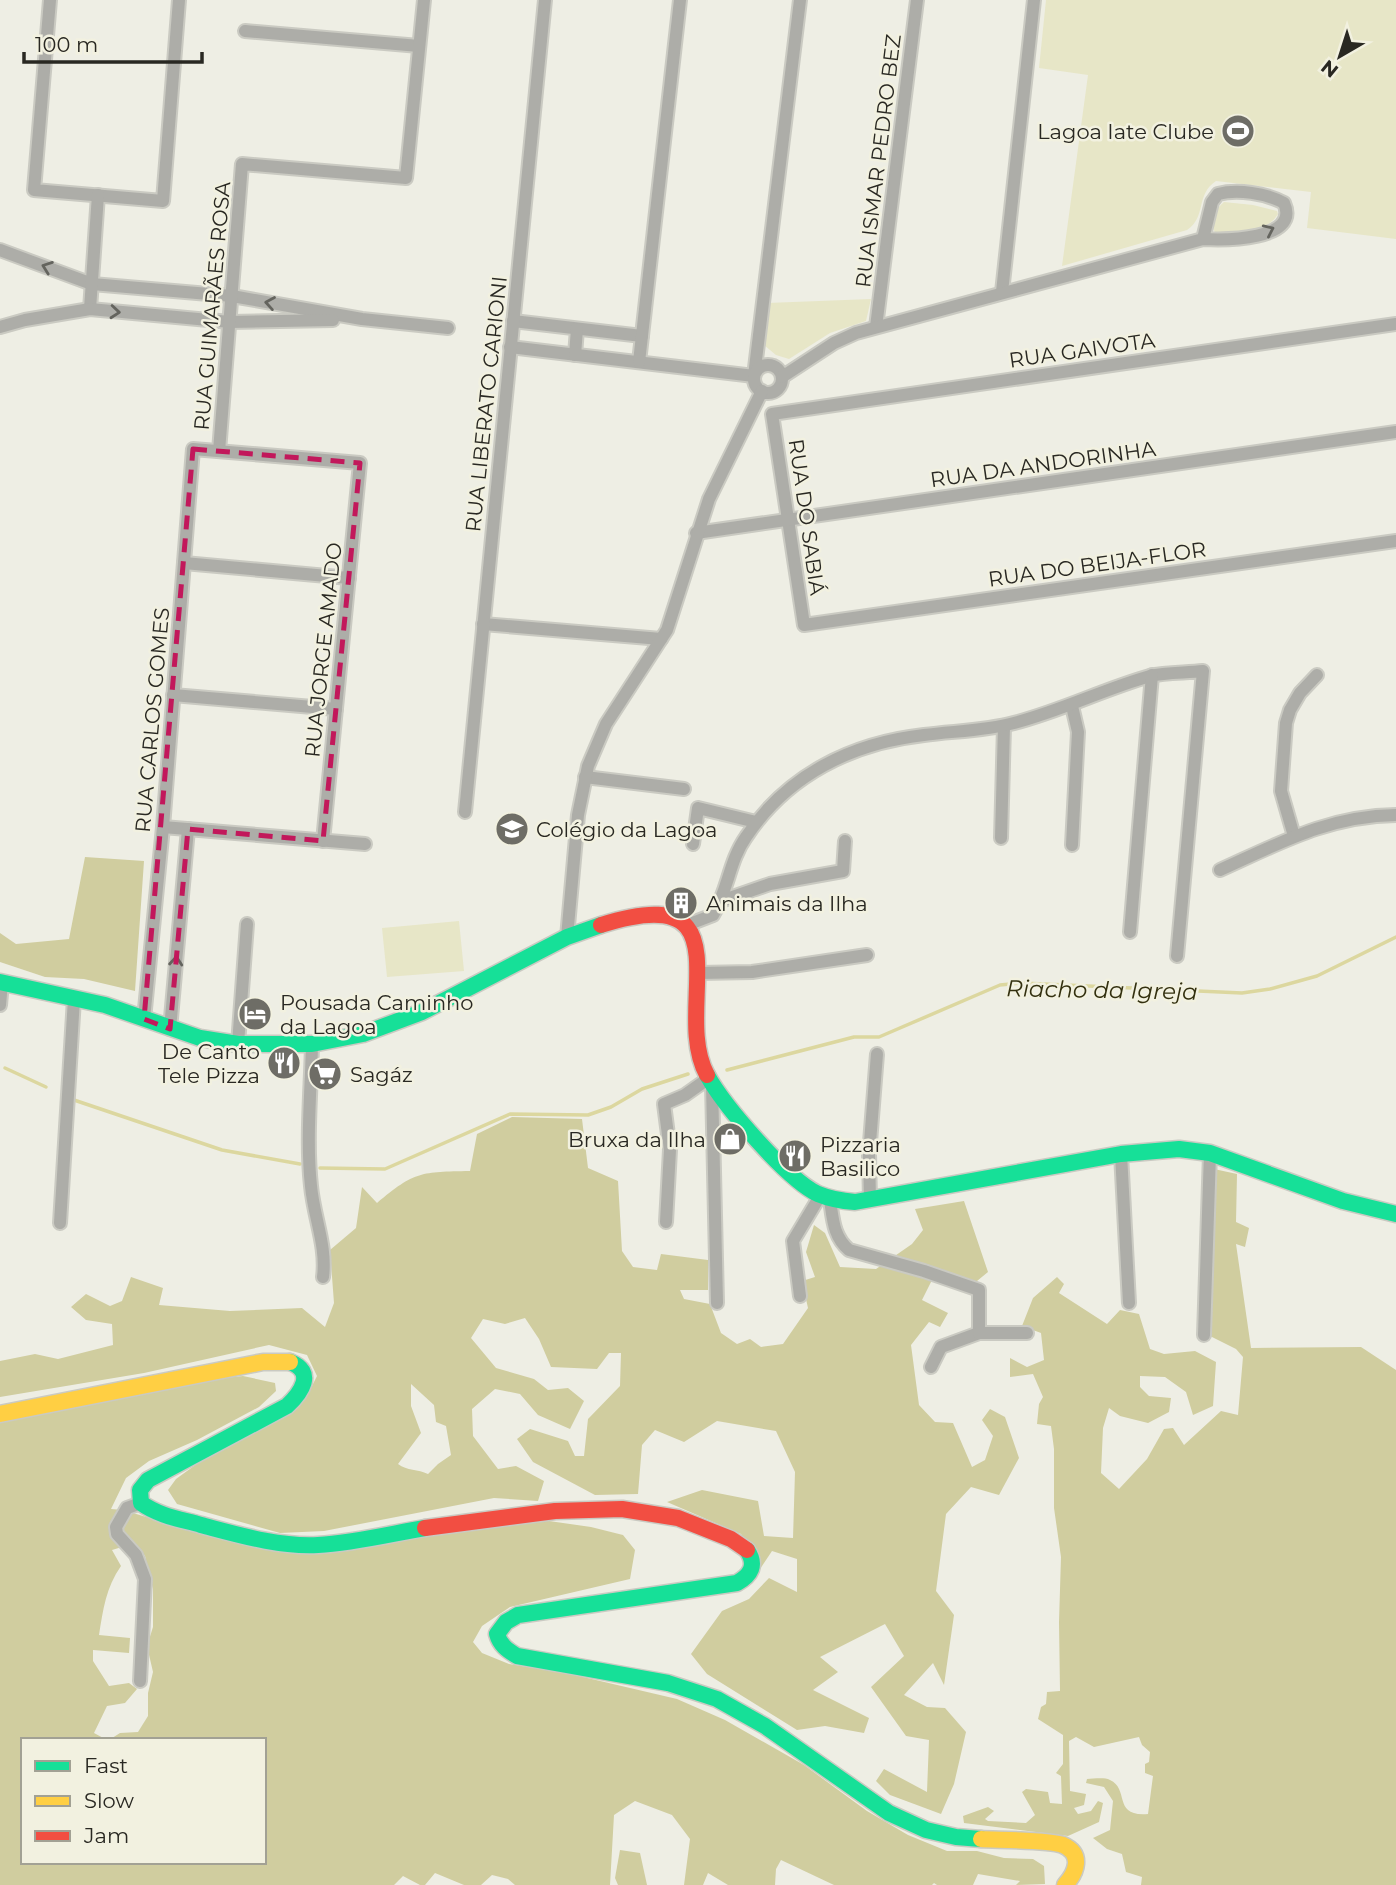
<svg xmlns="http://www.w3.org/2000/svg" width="1396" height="1885" font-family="Montserrat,sans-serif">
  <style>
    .green { fill: #e7e6c7 }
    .forest { fill: #d0cd9f; fill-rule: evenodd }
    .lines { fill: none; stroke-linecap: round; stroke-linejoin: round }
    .stream { stroke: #dcd79f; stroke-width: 3.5 }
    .street-casing { stroke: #cacac2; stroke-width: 16 }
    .fast-casing { stroke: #cacac2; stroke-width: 19 }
    .slow-casing { stroke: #cacac2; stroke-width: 19 }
    .jam-casing { stroke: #cacac2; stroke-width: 19 }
    .street { stroke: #adada8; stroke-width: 12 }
    .fast { stroke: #16e098; stroke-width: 16 }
    .slow { stroke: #ffcf43; stroke-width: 16 }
    .jam { stroke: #f24e42; stroke-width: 16 }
    .oneway { stroke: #64645e }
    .marked { fill: none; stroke: #c2185b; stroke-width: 5; stroke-dasharray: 14 9; stroke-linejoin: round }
    .labels { text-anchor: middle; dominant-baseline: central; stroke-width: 5; stroke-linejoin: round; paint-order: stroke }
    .poi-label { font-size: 21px; fill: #292822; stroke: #f2f1e0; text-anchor: start }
    .street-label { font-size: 21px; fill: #292822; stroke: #f2f1e0 }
    .water-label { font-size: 23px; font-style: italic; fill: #33300f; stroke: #f2f1e0 }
  </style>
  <rect width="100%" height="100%" fill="#eeeee4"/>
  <g class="green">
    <path d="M1046,0H1396V239L1307,228L1311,192L1216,181C1195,195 1207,217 1187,230L1062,266L1088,75L1039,68Z"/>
    <path d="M1224,202L1253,205L1277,211L1278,214C1266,234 1237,232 1216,234C1209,224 1214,210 1224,202Z"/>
    <polygon points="871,299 866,321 830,333 789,359 776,355 764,345 767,303"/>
    <polygon points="459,921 464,971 387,977 382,928"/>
  </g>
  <g class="forest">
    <polygon points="85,857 144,861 135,991 84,979 45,977 0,962 0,933 16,944 69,939"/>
    <path d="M512,1117L582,1119L588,1168L618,1181L622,1251L633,1267L657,1270L661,1254L708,1260V1290H680L684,1299L710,1304L721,1333L737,1344L750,1339L761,1347L783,1344L808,1308L802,1281L815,1277L806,1252L814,1225L825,1233L840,1267L876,1269L912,1244L923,1230L915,1209L964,1201L988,1272L966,1290L933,1278L922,1300L948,1313L940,1327L929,1322L911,1345L919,1405L935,1422L953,1423L972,1467L985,1460L993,1436L982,1420L990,1409L1005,1417L1019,1458L999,1495L971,1487L946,1514L936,1591L954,1615L944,1685L933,1663L904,1695L927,1707L945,1708L966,1732L954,1784L941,1814L890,1795L876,1781L884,1769L927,1792L929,1740L906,1736L871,1687L904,1656L885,1624L820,1657L838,1672L813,1690L869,1718L864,1733L825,1726L797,1730L707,1674L691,1654L722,1611L749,1599L769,1578L797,1592V1559L772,1551L760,1569L741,1534L667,1502L702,1490L758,1501L764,1536L793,1538L795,1472L776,1431L717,1421L684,1442L655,1430L642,1445L638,1494L595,1495L533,1462L517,1439L530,1429L568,1441L575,1456H584L588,1419L620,1386L621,1353H609L597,1369L551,1367L539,1339L525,1318L505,1324L483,1319L471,1338L496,1368L534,1379L548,1390L568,1388L584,1401L570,1429L538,1415L520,1394L495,1389L472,1409L473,1436L498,1469L516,1466L544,1481L538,1501L494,1498L324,1531L280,1533L177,1504L168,1490L176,1479L216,1450L307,1396L317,1376L307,1355L269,1345L144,1373L0,1397V1361L35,1354L58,1359L113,1345L112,1324L86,1320L71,1307L86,1294L110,1306L122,1301L131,1277L163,1288L159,1305L230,1311L302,1308L325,1327L334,1303L330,1250L356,1228L362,1187L377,1203C415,1171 421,1172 470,1171L477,1134ZM411,1384L434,1405L436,1422L446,1426L451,1455L438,1464L428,1474C418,1469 407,1471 398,1464L421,1433L411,1406Z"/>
    <path d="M1214,1169L1237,1174L1236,1222L1249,1228L1245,1247L1236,1244L1251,1348L1361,1347L1396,1370V1885H1141L1142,1877L1126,1872L1122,1854L1107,1849L1093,1838L1110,1830L1113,1801L1104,1787L1086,1783L1087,1779C1093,1779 1104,1777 1110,1780C1130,1789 1112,1817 1148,1814L1153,1776L1145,1773V1764L1149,1762L1150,1752L1142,1745L1139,1737L1094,1747L1076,1737L1069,1741L1070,1791L1086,1794L1084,1805L1074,1808L1078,1814L1091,1811L1098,1801L1103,1803L1099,1822L1068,1836L964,1823L963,1816L988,1807L994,1811L985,1819L988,1821L1026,1823L1035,1815L1022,1792L1026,1789L1048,1792L1050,1803L1062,1804L1061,1776L1056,1773L1063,1764V1735L1038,1719L1041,1707L1046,1704L1047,1692L1060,1691L1059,1622L1061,1557L1054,1508V1449L1051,1426L1037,1424L1039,1404L1043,1397L1033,1374L1010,1377V1358L1027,1367L1044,1360L1041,1333L1022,1326L1033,1298L1057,1277L1064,1284L1059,1293L1107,1324L1120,1310L1139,1314L1150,1349L1164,1354L1195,1351L1216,1362L1213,1406L1193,1415L1186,1392L1165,1377L1140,1376V1387L1149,1396L1171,1398L1169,1412L1148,1423L1120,1416L1109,1408L1103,1428L1101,1473L1119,1489L1147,1459L1164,1429L1173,1428L1184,1445L1221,1411L1238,1415L1243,1357L1236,1349L1210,1336Z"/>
    <path d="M243,1376L275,1383L276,1391L259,1407L197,1440L149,1461L126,1478L111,1509L123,1510L196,1532L273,1548L501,1522L549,1521L591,1527L623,1535L635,1550L630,1579L510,1607L482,1626L473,1642L482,1653L509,1664L566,1673L677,1699L725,1720L804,1765L867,1811L908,1835L947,1851H977L1004,1858L1033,1859L1044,1866L1045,1884L1016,1885L1020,1881L978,1874L973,1885H937L934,1883L932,1885H834L781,1860L776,1869L775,1885H728L708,1873L703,1885H684L690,1839L672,1815L635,1801L614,1815L610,1885H515L508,1879L492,1875L481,1885H464L435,1873L425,1885H420L403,1876L394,1885H0V1421L215,1379ZM135,1543L145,1556L153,1589V1627L147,1646L153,1672L148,1693V1716L138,1732L120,1733L109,1740H264V1862H23V1740H107L94,1733L107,1706L125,1703L137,1689L129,1683L109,1686L93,1661V1650L129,1653L130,1638L99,1635C103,1610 106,1587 121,1566L112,1550Z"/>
    <polygon points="620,1850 640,1853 647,1885 618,1885 615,1878"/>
  </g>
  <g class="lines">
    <g class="stream">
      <polyline points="5,1068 46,1087"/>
      <polyline points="727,1070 854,1037 879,1037 1000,985 1022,983 1242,993 1270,989 1317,976 1396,937"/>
      <polyline points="74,1100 222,1150 300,1164"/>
      <polyline points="320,1168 385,1169 510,1114 588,1115 611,1107 642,1089 688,1074"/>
    </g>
    <defs>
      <g id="street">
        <polyline points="50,0 34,190 163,201 179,0"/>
        <polyline points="245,31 419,46"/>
        <polyline points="0,250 92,284 232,296 362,319 448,328"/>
        <polyline points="1002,292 1034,0"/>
        <polyline points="90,309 98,195"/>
        <polyline points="513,321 642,336"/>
        <polyline points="1396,324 772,414 804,625 1396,541"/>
        <polyline points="0,327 25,320 90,309 230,322 333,320"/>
        <polyline points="876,327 917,0"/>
        <polyline points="510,347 754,376 800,0"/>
        <polyline points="575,355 577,329"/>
        <polyline points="639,362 680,0"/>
        <circle cx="768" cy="379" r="14"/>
        <path d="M782,377L834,343L856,333L1203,239C1223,240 1301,241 1284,203C1266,193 1237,189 1218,194L1212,202L1203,239"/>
        <polyline points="219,451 242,164 406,178 424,0"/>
        <polyline points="696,533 1396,432"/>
        <polyline points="184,563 349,578"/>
        <polyline points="483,624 661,639"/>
        <polyline points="173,695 336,709"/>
        <polyline points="1072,706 1078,732 1072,845"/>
        <polyline points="585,777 684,789"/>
        <polyline points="465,812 545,0"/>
        <polyline points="163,827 365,844"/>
        <polyline points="1294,836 1281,791 1286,723 1290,710 1300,693 1317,675"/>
        <polyline points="1001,838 1004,726"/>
        <polyline points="693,844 698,808 756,822"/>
        <path d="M1220,870C1280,843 1328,816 1396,815"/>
        <polyline points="721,901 770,884 843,871 845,841"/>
        <path d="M687,925L713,915C728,891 729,861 746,837C787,775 852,743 924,735C954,731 985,731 1014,723C1061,711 1104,689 1150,676C1166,672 1186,673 1203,671L1177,956"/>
        <polyline points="1130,932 1152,675"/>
        <polyline points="567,937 578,815 588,766 606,724 667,630 709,499 762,391"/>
        <polyline points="699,973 752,972 867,955"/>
        <polyline points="0,1005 2,982"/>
        <polyline points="144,1019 163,827 193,449 360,463 323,841"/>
        <polyline points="170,1029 188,829"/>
        <polyline points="238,1044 247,924"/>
        <path d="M312,1044C311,1091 306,1140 311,1186C314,1218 327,1246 323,1277"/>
        <polyline points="712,1084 717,1303"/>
        <polyline points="1121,1154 1129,1303"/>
        <path d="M830,1200C833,1219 833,1236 849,1250L924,1271L979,1290V1333L941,1347L931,1367"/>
        <polyline points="870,1200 869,1155 877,1054"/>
        <polyline points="666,1222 670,1150 664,1104 685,1095 709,1078"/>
        <polyline points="60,1223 74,999"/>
        <polyline points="800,1296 793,1241 820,1196"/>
        <polyline points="979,1333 1027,1333"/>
        <polyline points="1204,1335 1210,1153"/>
        <polyline points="140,1681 145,1579 136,1555 117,1534 116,1527 127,1508 141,1503"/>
      </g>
      <g id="fast">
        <polyline points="0,982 105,1005 200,1038 238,1044 312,1044 363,1034 422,1012 567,937 601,925"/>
        <path d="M707,1075C724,1106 787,1179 818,1194C830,1199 842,1201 855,1202L1121,1154L1179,1149L1210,1153L1343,1201L1396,1214"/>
        <path d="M290,1362C316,1372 301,1393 287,1406L148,1480L140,1490L141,1503C159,1516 180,1519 201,1525C239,1535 279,1547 318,1545C354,1543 390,1534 425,1528"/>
        <path d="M747,1550C757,1565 751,1575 737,1583L518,1615L506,1622L497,1634C500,1645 507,1650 517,1656L668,1683L717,1699L765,1726L889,1813L926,1830L956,1837L981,1839"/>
      </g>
      <g id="slow">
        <polyline points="0,1414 263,1362 290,1362"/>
        <path d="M981,1839C997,1840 1051,1840 1063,1845C1083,1854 1077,1872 1065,1885"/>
      </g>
      <g id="jam">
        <path d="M601,925C752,877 670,1008 707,1075"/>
        <polyline points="425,1528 555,1511 622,1509 678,1518 731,1539 747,1550"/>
      </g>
    </defs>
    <use href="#street" class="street-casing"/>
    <use href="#fast" class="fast-casing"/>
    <use href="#slow" class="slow-casing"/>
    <use href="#jam" class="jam-casing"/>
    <use href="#street" class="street"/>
    <use href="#fast" class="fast"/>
    <use href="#slow" class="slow"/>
    <use href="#jam" class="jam"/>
  </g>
  <defs><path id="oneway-chevron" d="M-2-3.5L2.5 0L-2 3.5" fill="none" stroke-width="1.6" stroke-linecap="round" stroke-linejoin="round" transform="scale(1.75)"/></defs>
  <g class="oneway">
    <use href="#oneway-chevron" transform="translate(1269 230) rotate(-25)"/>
    <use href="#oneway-chevron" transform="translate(47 267) rotate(-160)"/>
    <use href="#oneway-chevron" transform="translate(270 303) rotate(-170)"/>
    <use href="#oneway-chevron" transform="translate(115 312) rotate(5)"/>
    <use href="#oneway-chevron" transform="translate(176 961) rotate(-85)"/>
  </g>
  <path class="marked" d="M193,449L360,463L323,841L188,829L170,1029L144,1019Z"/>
  <defs>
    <symbol id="stadium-disc" viewBox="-11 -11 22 22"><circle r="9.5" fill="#6e6d66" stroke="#f2f1e0"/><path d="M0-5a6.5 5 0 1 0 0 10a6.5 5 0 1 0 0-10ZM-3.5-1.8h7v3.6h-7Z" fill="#fff"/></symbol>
    <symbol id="school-disc" viewBox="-11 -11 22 22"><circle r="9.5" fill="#6e6d66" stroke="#f2f1e0"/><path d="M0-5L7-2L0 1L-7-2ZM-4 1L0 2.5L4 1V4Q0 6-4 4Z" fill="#fff"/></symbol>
    <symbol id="building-disc" viewBox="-11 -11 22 22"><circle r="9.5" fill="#6e6d66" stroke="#f2f1e0"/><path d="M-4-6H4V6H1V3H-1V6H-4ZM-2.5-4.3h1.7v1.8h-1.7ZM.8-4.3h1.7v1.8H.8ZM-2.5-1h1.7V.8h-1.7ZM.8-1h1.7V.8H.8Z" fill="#fff"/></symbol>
    <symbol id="hotel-disc" viewBox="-11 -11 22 22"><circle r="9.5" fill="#6e6d66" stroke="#f2f1e0"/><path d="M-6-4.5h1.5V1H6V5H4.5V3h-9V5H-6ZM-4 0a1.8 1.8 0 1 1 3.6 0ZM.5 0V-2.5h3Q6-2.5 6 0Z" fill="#fff"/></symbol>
    <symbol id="restaurant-disc" viewBox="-11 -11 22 22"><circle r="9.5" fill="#6e6d66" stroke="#f2f1e0"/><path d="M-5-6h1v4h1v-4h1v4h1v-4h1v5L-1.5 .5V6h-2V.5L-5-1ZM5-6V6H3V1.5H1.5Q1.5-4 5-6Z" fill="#fff"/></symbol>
    <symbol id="supermarket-disc" viewBox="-11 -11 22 22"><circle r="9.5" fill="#6e6d66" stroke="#f2f1e0"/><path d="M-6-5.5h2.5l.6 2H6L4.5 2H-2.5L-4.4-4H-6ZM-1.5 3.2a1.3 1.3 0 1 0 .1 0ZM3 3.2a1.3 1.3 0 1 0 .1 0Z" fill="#fff"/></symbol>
    <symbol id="shop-disc" viewBox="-11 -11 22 22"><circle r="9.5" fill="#6e6d66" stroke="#f2f1e0"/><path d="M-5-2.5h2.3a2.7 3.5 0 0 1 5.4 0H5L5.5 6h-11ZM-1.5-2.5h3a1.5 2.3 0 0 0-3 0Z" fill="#fff"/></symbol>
  </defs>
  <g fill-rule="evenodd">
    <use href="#stadium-disc" x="1219" y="112" width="38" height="38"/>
    <use href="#school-disc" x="493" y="810" width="38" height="38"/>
    <use href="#building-disc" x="662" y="884" width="38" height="38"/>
    <use href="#hotel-disc" x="236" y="995" width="38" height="38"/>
    <use href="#restaurant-disc" x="265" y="1044" width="38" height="38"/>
    <use href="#supermarket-disc" x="306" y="1055" width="38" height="38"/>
    <use href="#shop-disc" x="711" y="1120" width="38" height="38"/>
    <use href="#restaurant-disc" x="776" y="1137" width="38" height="38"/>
  </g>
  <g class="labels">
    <g class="poi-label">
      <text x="1214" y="131" text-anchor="end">Lagoa Iate Clube</text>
      <text x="536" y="829">Colégio da Lagoa</text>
      <text x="706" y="903">Animais da Ilha</text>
      <text x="280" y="1002">Pousada Caminho<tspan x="280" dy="24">da Lagoa</tspan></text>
      <text x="260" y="1051" text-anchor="end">De Canto<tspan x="260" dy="24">Tele Pizza</tspan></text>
      <text x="350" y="1074">Sagáz</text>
      <text x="706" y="1139" text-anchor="end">Bruxa da Ilha</text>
      <text x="820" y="1144">Pizzaria<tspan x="820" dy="24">Basilico</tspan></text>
    </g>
    <g class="street-label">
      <text transform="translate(878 161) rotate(-83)">RUA ISMAR PEDRO BEZ</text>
      <text transform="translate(212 306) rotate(-85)">RUA GUIMARÃES ROSA</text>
      <text transform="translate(1082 350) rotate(-8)">RUA GAIVOTA</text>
      <text transform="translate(486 404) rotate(-84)">RUA LIBERATO CARIONI</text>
      <text transform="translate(1043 464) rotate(-8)">RUA DA ANDORINHA</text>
      <text transform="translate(807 517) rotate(82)">RUA DO SABIÁ</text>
      <text transform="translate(1097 564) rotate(-8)">RUA DO BEIJA-FLOR</text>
      <text transform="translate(323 650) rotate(-84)">RUA JORGE AMADO</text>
      <text transform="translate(152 720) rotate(-85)">RUA CARLOS GOMES</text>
    </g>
    <g class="water-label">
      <text transform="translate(1102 990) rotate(1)">Riacho da Igreja</text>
    </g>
  </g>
  <rect x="21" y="1738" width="245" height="126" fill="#f2f1e0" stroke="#a2a194" stroke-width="2"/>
  <rect x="35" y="1761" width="35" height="10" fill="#16e098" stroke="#a2a194" stroke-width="2"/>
  <text x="84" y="1773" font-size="21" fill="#292822">Fast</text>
  <rect x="35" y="1796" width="35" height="10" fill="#ffcf43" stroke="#a2a194" stroke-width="2"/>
  <text x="84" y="1808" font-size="21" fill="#292822">Slow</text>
  <rect x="35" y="1831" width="35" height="10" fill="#f24e42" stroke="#a2a194" stroke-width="2"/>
  <text x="84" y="1843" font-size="21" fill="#292822">Jam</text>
  <g transform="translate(1340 56) rotate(219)" stroke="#f2f1e0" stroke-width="5" paint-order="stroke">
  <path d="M0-5L12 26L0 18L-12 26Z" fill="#292822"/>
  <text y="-10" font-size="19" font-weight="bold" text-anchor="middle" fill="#292822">N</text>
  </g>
  <path d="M24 52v10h178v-10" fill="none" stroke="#292822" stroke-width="3.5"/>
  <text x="35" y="52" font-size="21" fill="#292822" stroke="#f2f1e0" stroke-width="5" paint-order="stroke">100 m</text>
</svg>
